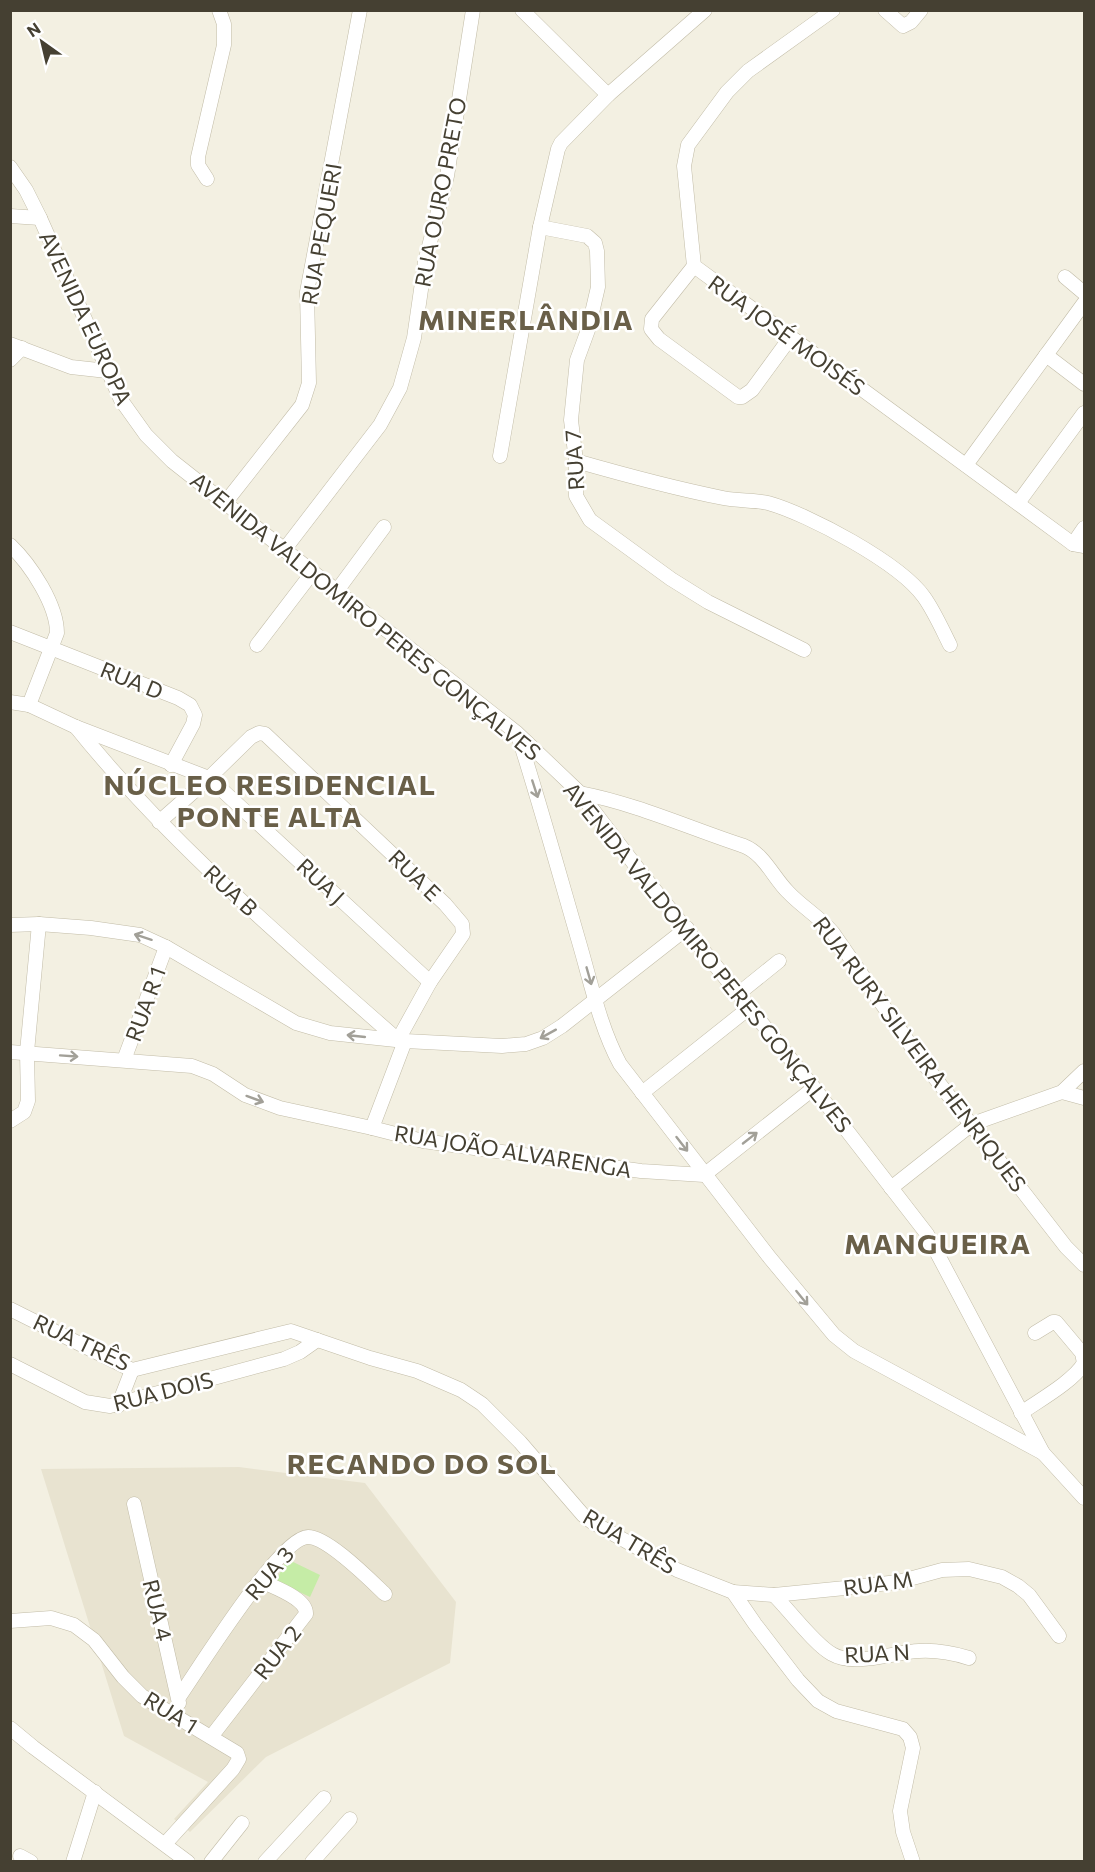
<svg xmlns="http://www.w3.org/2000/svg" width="1095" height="1872" font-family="Commissioner,sans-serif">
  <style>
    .residential { fill: #e8e3d0 }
    .green { fill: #c5eca6 }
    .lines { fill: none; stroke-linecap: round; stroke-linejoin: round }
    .minor-casing { stroke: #c2bca7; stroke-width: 15 }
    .minor { stroke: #fff; stroke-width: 14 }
    .oneway { stroke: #a2a098 }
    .labels { text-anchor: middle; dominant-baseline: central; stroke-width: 5; stroke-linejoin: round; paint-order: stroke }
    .street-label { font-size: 22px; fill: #454032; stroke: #fff }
    .district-label { font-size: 28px; font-weight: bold; letter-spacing: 1.5px; fill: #695f48; stroke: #fff }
  </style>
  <rect width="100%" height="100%" fill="#f3f0e2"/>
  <polygon class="residential" points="239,1467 365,1483 456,1602 450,1663 266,1757 190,1832 174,1819 208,1782 124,1736 41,1469"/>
  <polygon class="green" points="287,1559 320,1575 310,1597 276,1581"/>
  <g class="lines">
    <defs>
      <g id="minor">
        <polyline points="522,10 608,95"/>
        <polyline points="833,10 748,71 727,92 688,145 684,166 694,266 1073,544 1084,546"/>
        <polyline points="885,10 903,26 911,22 921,10"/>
        <polyline points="10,167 26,190 40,218 121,400 146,435 172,461 517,733 580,793 645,878 814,1088 927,1234 1043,1453 1084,1498"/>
        <polyline points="207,179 198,165 198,157 224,45 224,24 219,10"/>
        <polyline points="10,216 40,218"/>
        <polyline points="540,227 587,236 595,243 597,251 598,287 588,330 577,360 571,420 576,461 576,496 590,520 671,579 708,602 804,650"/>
        <polyline points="694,266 652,319 651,329 659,339 738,397 742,397 752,390 790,338"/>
        <polyline points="1065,277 1084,293"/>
        <polyline points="10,344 71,367 107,371"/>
        <polyline points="1046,355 1084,384"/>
        <polyline points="10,360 22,348"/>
        <polyline points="500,456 540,227 558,149 561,143 608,95 705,10"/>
        <path d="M576,461C625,475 673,488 723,498C738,501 754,500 768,503C808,514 900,563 924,597C934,611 942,629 950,645"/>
        <polyline points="966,465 1084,303"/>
        <polyline points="225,503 302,405 309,383 307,292 360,10"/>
        <polyline points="1018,503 1084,413"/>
        <polyline points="1073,544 1084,528"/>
        <path d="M10,545C31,565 57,605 57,633L29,705"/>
        <polyline points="284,550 380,425 400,388 414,338 425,262 447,176 473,10"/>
        <polyline points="336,592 384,527"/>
        <polyline points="10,632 178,698 190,705 195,715 193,724 171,765"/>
        <polyline points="257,645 312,573"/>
        <polyline points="10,702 29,705 76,727 209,778 430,982"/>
        <path d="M76,727C170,844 286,941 398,1040L430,982L463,934L462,924L445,904L265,734L259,733L251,737L209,778L159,822"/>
        <path d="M518,735C540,804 559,873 579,942C591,983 600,1027 620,1064L770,1258L834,1335L854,1351L1043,1453"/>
        <path d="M580,793C637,804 689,828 744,846C764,854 773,877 788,892C802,907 820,917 833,933L918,1056L1066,1247L1084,1265"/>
        <polyline points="10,925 39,924 91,928 140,935 166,947 296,1023 330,1033 405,1041 502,1046 526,1044 543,1038 562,1026 687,928"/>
        <polyline points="738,994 779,961"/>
        <polyline points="10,1052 192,1066 213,1074 245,1095 280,1108 372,1128 423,1141 641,1171 704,1175 814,1088"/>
        <polyline points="124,1060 166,947"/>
        <polyline points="1062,1092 1084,1098"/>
        <polyline points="642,1093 749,1008"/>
        <polyline points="10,1121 24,1112 28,1101 27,1052 39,924"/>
        <polyline points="372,1128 405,1041"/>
        <polyline points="891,1188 972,1124 1062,1092 1084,1071"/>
        <polyline points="10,1309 132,1370 291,1331 370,1358 417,1371 461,1390 482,1404 520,1442 583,1515 592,1522 677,1570 733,1592 755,1624 798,1680 818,1701 836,1711 903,1729 910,1737 913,1748 900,1811 903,1832 913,1862"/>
        <polyline points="10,1364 85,1402 110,1406 284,1359 300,1352 317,1340"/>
        <polyline points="118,1406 132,1370"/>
        <path d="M1021,1413C1038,1401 1074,1381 1084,1363L1082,1353L1056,1322H1053L1035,1333"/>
        <polyline points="134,1504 179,1703"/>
        <polyline points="733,1592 774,1595 845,1588 898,1582 942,1570 969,1569 1002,1577 1018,1586 1029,1595 1059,1636"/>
        <path d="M774,1595C789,1610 815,1645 832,1654C854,1667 894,1652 919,1651C936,1650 953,1653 969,1658"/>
        <polyline points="10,1621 51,1618 74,1625 94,1640 123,1677 142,1696 237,1753 239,1759 233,1769 165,1844"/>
        <path d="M179,1697C198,1670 280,1537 308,1537C328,1537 370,1580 385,1594"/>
        <polyline points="10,1728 33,1747 188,1862"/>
        <path d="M211,1737L306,1614C307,1598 273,1587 261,1581"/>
        <polyline points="20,1856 31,1862"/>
        <polyline points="73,1862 95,1792"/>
        <polyline points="211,1862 242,1823"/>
        <polyline points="265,1862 324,1798"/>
        <polyline points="312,1862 350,1819"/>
      </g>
    </defs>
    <use href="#minor" class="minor-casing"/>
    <use href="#minor" class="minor"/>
  </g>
  <defs><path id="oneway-shaft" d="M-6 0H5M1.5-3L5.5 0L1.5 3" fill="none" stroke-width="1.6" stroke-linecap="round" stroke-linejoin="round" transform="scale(1.5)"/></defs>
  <g class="oneway">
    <use href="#oneway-shaft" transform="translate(535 789) rotate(72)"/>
    <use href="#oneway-shaft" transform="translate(143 937) rotate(-162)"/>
    <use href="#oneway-shaft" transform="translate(589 976) rotate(74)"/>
    <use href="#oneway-shaft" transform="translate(548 1034) rotate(151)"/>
    <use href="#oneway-shaft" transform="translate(356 1036) rotate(-174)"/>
    <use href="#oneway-shaft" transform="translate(69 1056) rotate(4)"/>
    <use href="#oneway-shaft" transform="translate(255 1099) rotate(20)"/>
    <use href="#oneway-shaft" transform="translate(750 1138) rotate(-38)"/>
    <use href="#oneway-shaft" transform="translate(682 1144) rotate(52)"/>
    <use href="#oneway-shaft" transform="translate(802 1298) rotate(51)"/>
  </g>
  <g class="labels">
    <g class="street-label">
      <text transform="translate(440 192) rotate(-79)">RUA OURO PRETO</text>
      <text transform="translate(321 234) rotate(-80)">RUA PEQUERI</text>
      <text transform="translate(86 318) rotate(65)">AVENIDA EUROPA</text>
      <text transform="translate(787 335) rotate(36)">RUA JOSÉ MOISÉS</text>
      <text transform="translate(574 460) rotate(-94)">RUA 7</text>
      <text transform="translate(366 616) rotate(39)">AVENIDA VALDOMIRO PERES GONÇALVES</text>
      <text transform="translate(132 680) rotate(22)">RUA D</text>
      <text transform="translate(415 875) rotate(44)">RUA E</text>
      <text transform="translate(321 881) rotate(43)">RUA J</text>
      <text transform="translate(231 890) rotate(43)">RUA B</text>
      <text transform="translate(708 957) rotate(51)">AVENIDA VALDOMIRO PERES GONÇALVES</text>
      <text transform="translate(145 1004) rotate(-70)">RUA R 1</text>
      <text transform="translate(920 1054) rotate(53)">RUA RURY SILVEIRA HENRIQUES</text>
      <text transform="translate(513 1151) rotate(9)">RUA JOÃO ALVARENGA</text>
      <text transform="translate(82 1342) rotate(25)">RUA TRÊS</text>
      <text transform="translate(163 1391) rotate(-14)">RUA DOIS</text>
      <text transform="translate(630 1541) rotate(31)">RUA TRÊS</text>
      <text transform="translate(269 1573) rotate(-50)">RUA 3</text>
      <text transform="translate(878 1583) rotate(-8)">RUA M</text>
      <text transform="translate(158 1610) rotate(76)">RUA 4</text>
      <text transform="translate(277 1652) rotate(-52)">RUA 2</text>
      <text transform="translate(877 1653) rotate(-3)">RUA N</text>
      <text transform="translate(171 1712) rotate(32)">RUA 1</text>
    </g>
    <g class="district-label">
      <text x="526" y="319">MINERLÂNDIA</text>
      <text x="270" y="784">NÚCLEO RESIDENCIAL<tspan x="270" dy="32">PONTE ALTA</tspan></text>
      <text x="938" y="1243">MANGUEIRA</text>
      <text x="422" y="1463">RECANDO DO SOL</text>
    </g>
  </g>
  <rect width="1095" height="1872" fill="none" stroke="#454032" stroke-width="24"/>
  <g transform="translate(42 42) rotate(326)" stroke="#ffffff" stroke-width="4.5" paint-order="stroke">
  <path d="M0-4.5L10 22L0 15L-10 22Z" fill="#454032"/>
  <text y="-9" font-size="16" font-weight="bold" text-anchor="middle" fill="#454032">N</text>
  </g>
</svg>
